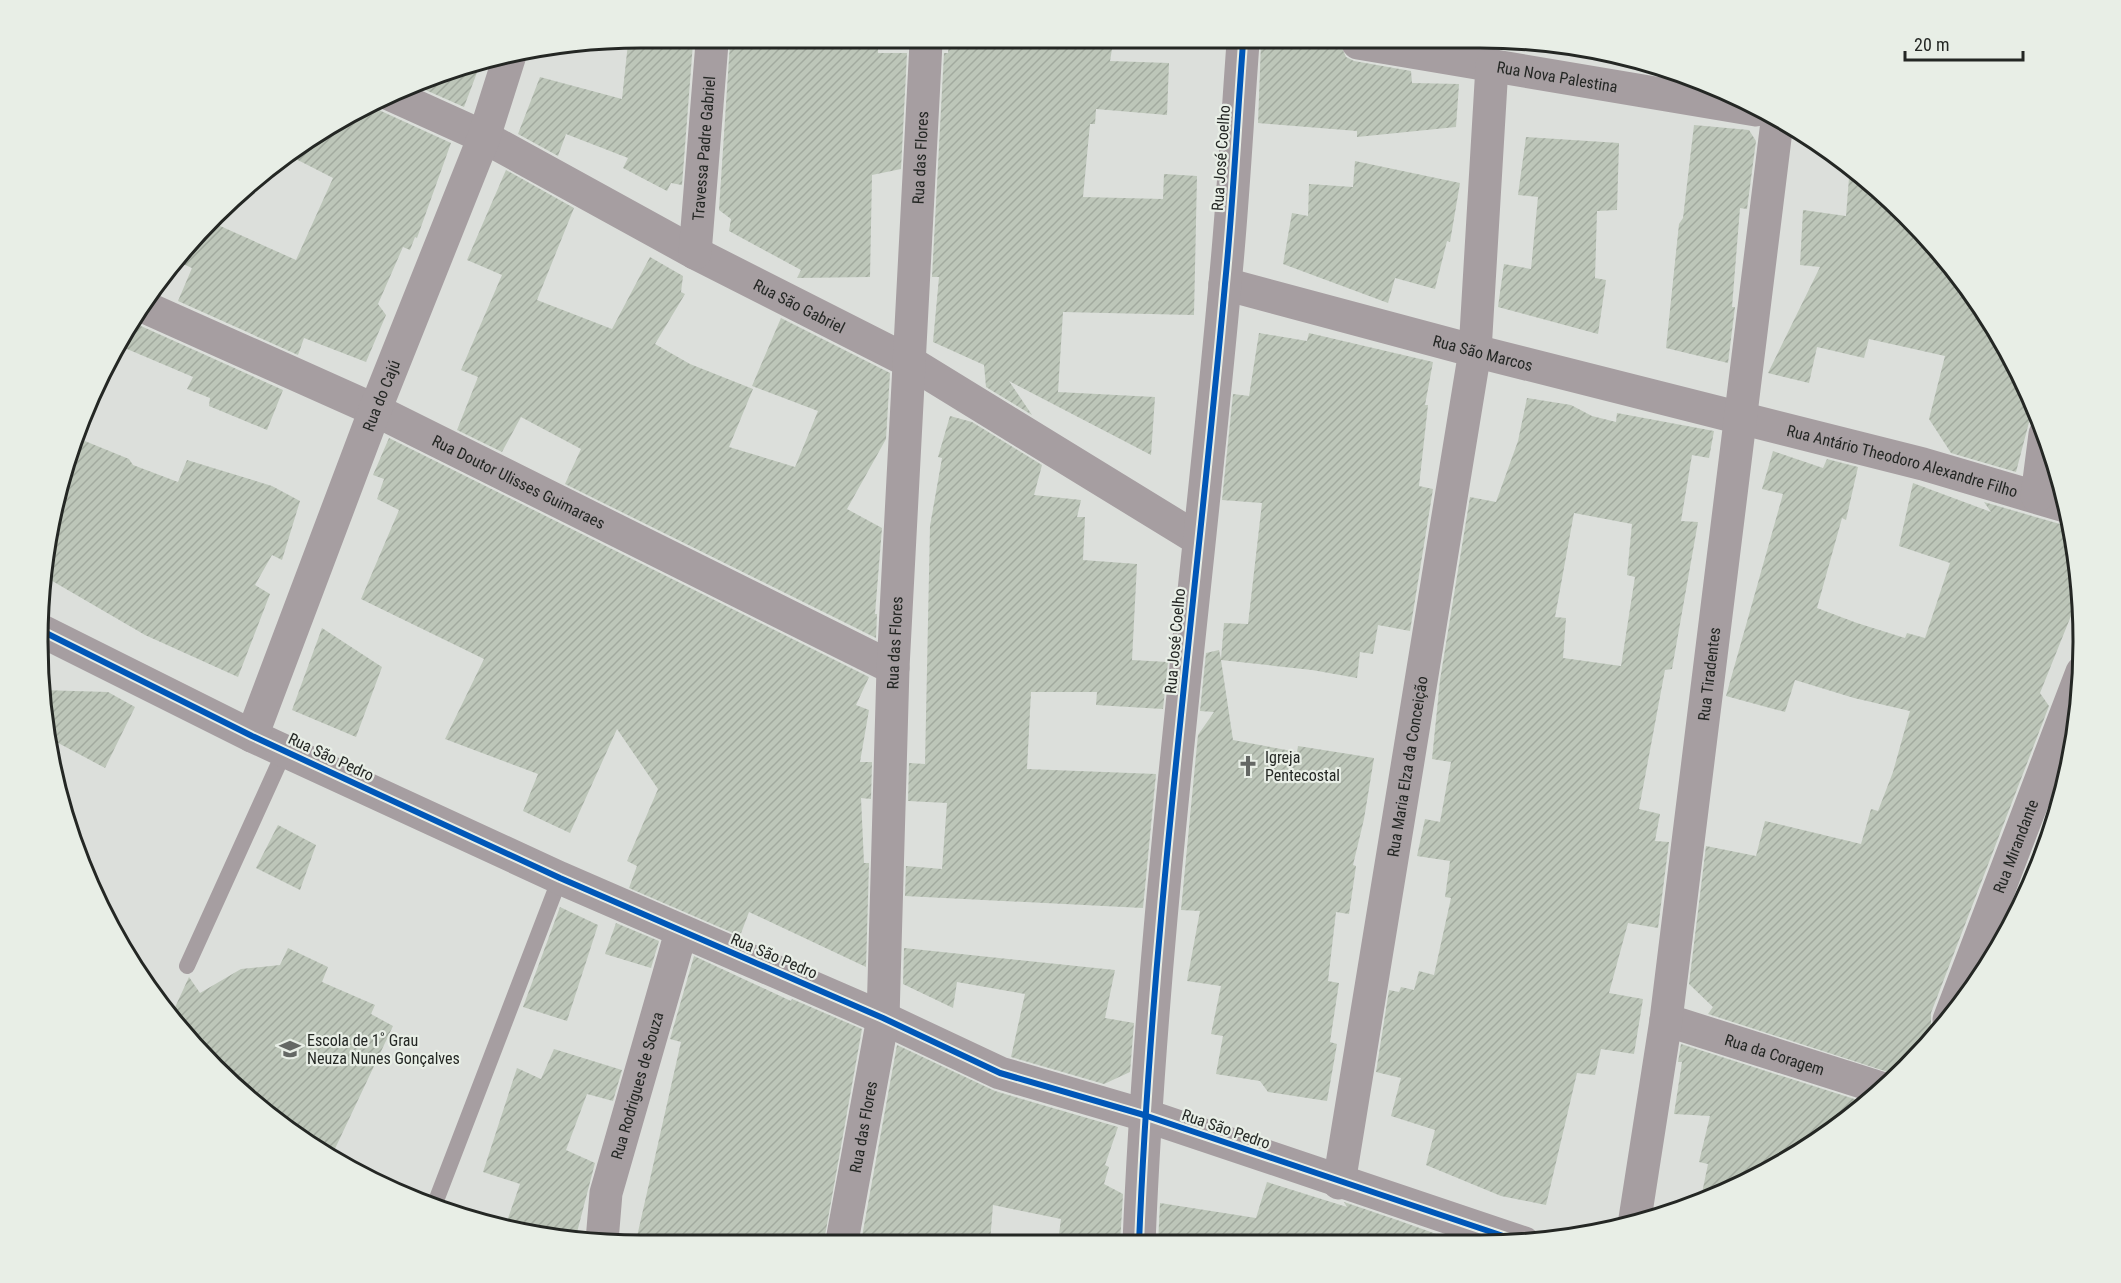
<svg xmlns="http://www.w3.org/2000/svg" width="2121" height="1283" font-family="'Roboto Condensed',sans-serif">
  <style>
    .building { fill: url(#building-hatch); fill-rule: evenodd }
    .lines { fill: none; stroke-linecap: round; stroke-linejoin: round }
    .service { stroke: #a69ea1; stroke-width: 16 }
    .minor { stroke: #a69ea1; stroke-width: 33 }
    .cycleway-casing { stroke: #e8eee6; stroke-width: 10 }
    .cycleway { stroke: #0057b8; stroke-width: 6 }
    .labels { text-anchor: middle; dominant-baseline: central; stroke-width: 4.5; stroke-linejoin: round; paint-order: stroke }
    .street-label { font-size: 16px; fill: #242724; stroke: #e8eee6 }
    .poi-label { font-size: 16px; fill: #242724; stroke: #e8eee6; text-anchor: start }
    .rim { fill: none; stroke: #242724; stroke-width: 3 }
  </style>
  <defs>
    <pattern id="building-hatch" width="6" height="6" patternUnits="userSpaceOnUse" patternTransform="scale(1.5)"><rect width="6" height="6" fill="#bdc6b9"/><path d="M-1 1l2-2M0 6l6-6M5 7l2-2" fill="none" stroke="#a2aa9f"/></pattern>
  </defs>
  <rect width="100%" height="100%" fill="#dcdfdb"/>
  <g class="building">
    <polygon points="628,43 693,43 682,185 671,183 667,191 623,168 628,158 566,134 558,156 518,134 540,77 622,99"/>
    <polygon points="730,43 878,43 878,53 907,53 901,169 872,175 870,277 797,278 801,270 729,231 731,219 719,210"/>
    <polygon points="949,43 1113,43 1110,61 1169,63 1167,115 1096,109 1095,124 1090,124 1083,197 1163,199 1164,174 1197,176 1194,315 1063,312 1058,392 1155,397 1151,455 1009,381 1032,415 986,387 984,365 933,342 939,277 932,277 944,53 948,53"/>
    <polygon points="1261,43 1340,43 1346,57 1354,61 1411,71 1412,83 1459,84 1456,127 1357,137 1357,131 1258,123"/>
    <polygon points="481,62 464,107 412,84 448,69"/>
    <polygon points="372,101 381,111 451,143 417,238 415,237 410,250 403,247 378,304 386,315 366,362 304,338 298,355 178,301 192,268 176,261 209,221 296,260 333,178 286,154"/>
    <polygon points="1694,125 1749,130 1756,141 1747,209 1740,208 1732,307 1735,307 1728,363 1666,348 1679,224 1683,218"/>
    <polygon points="1526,137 1619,143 1617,210 1597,211 1595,278 1606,280 1598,334 1498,307 1504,264 1531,269 1538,197 1518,195"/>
    <polygon points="1355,161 1460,183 1450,242 1447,241 1435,289 1395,278 1388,303 1283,264 1292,213 1308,216 1309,184 1353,187"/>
    <polygon points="1850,165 1933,243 2002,339 2033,407 2016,472 1951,453 1929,419 1945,356 1869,339 1864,358 1817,347 1809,383 1768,373 1820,267 1800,265 1803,210 1846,216"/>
    <polygon points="506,170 574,208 537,300 612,329 650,257 683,276 681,292 685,294 655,344 690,364 753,389 729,447 795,467 818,411 752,386 781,318 890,373 886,439 847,509 882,528 875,614 877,614 876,638 565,484 581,449 521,417 502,452 457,430 478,377 461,370 502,275 467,260"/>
    <polygon points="132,322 283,390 267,430 209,406 210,398 187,389 193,377 120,346"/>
    <polygon points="1259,333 1307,341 1309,333 1433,362 1425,405 1428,405 1419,486 1433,489 1410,631 1378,625 1373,654 1360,652 1357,678 1312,670 1221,660 1233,740 1297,752 1298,746 1374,758 1364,819 1353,865 1356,866 1349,914 1336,912 1328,981 1339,983 1330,1042 1337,1044 1327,1101 1268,1092 1260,1081 1216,1074 1223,1036 1211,1034 1221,986 1187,981 1200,911 1181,910 1195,765 1198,735 1214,712 1200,711 1206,653 1219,650 1221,659 1224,623 1248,624 1262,503 1222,500 1233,394 1249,396"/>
    <path d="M1527,398L1571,405L1592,416L1616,422L1617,413L1714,431L1709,458L1692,455L1681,521L1698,522L1672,669L1665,670L1639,809L1660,814L1655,841L1669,842L1658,928L1628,923L1609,993L1643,999L1634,1054L1601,1049L1595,1075L1577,1073L1546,1205L1501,1196L1426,1165L1435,1130L1391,1116L1401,1078L1376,1072L1389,990L1399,992L1401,987L1414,990L1419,971L1434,975L1451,898L1445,897L1450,861L1417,856L1425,819L1440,822L1451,762L1432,759L1440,680L1470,497L1496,502L1518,441ZM1574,513L1632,524L1627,575L1635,577L1621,666L1563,658L1566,618L1555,617Z"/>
    <polygon points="950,416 972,422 1042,465 1034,495 1081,500 1077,517 1085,517 1083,560 1137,564 1132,660 1168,662 1163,709 1096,705 1097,692 1031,692 1027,769 1156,774 1143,908 905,896 906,866 942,869 947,803 908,801 909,763 925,764 930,526 942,458 938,457"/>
    <polygon points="75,437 129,459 133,465 178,482 187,460 272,486 300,501 282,560 272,555 255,585 270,594 238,677 145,635 42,575 69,448"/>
    <polygon points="389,438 869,677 856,705 869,710 860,762 872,762 871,799 861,798 864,863 869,863 866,967 749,912 740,936 629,888 637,866 627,861 658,789 617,729 570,833 523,811 538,774 445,739 484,659 361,599 399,510 377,499 384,479 373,475"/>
    <polygon points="1773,451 1823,468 1827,459 1858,467 1846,520 1842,518 1817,608 1857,623 1905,638 1907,633 1925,638 1950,563 1899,546 1913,483 1991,512 1984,502 2060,524 2069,524 2078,562 2079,596 2040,693 2049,706 1931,1013 1931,1024 1936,1033 1897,1075 1708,1014 1713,1007 1689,984 1706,846 1756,856 1765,821 1861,844 1871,809 1878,811 1893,772 1910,711 1854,698 1795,680 1785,712 1726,696 1783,494 1762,489"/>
    <polygon points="322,628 382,667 356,737 292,710"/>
    <polygon points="41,690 108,692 135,707 105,768 47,737"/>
    <polygon points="2070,757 2063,797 2021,908 1996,949"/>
    <polygon points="278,825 316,845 300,890 256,868"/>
    <polygon points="560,907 598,925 567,1021 523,1007"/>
    <polygon points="616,923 659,941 651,968 605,954"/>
    <polygon points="288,948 328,967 322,982 375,1005 371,1014 393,1026 332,1155 274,1121 214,1068 171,1016 189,977 200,993 241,969 280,965"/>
    <polygon points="904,948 1115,970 1105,1018 1134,1023 1130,1072 1104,1084 1011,1057 1025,994 957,982 953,1008 903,984"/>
    <polygon points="694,956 791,1001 792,999 862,1029 824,1241 636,1241 681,1042 670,1039"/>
    <polygon points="1681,1044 1867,1103 1781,1165 1701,1198 1708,1164 1699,1162 1710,1116 1674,1114 1682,1062 1678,1062"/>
    <polygon points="897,1045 995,1091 1118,1127 1105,1165 1109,1167 1104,1184 1123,1194 1120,1243 1058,1242 1061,1219 993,1205 990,1242 964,1242 904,1233 904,1242 861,1242"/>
    <polygon points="554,1049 622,1070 613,1101 587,1094 566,1150 595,1163 575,1240 563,1240 506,1224 520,1184 483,1172 517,1068 541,1079"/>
    <polygon points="1267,1182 1347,1207 1344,1202 1400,1221 1442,1236 1441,1244 1158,1243 1160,1203 1256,1218"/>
  </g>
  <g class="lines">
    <g class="service">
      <polyline points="187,966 285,750"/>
      <polyline points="434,1206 560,878"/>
    </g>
    <g class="minor">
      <path id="s1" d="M1358,43L1756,110"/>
      <path id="s2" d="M389,94L484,137L695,253L908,361L1198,539"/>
      <path id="s3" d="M695,253L712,43"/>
      <path id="s4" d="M1225,284L1475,351L1923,464L2065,506"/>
      <path id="s5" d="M140,305L375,410L893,668"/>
      <polyline points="2037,496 2045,434"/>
      <polyline points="38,629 252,736 560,878 883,1018 1000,1073 1144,1115 1524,1243"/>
      <path id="s6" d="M252,736L375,410L484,137L510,55"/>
      <path id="s7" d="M1666,1020L1884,1089"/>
      <path id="s8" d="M1949,1020L2082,672"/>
      <path id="s9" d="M1339,1183L1475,351L1492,66"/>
      <path id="s10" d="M1634,1225L1666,1020L1777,122"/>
      <path id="s11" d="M602,1241L606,1193L681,932"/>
      <path id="s12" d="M842,1241L883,1018L893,668L926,43"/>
      <path d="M1139,1243C1152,922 1196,603 1225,284C1233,204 1237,123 1243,43"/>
    </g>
    <defs>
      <g id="cycleway">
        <polyline points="38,629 252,736 560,878 883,1018 1000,1073 1144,1115 1524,1243"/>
        <path d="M1139,1243C1152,922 1196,603 1225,284C1233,204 1237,123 1243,43"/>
      </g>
    </defs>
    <use href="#cycleway" class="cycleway-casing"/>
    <use href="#cycleway" class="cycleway"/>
  </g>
  <defs>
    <symbol id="church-bare" viewBox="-9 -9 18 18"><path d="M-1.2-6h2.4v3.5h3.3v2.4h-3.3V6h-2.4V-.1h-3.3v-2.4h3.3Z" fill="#646764" stroke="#e8eee6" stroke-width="2.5" paint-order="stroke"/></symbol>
    <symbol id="school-bare" viewBox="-9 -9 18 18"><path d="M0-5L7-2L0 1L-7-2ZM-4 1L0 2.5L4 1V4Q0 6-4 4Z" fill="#646764" stroke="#e8eee6" stroke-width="2.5" paint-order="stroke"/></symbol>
  </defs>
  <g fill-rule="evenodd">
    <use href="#church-bare" x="1233" y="751" width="30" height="30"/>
    <use href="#school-bare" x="275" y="1034" width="30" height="30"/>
  </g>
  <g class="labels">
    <g class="street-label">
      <text stroke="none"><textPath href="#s1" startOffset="202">Rua Nova Palestina</textPath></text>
      <text stroke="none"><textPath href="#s3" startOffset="105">Travessa Padre Gabriel</textPath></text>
      <text stroke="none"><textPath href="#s12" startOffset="1088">Rua das Flores</textPath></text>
      <text transform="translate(1221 158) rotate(-86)">Rua José Coelho</text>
      <text stroke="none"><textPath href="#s2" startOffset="462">Rua São Gabriel</textPath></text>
      <text stroke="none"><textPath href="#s4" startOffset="267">Rua São Marcos</textPath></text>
      <text stroke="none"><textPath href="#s6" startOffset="364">Rua do Cajú</textPath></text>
      <text stroke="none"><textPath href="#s4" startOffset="700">Rua Antário Theodoro Alexandre Filho</textPath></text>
      <text stroke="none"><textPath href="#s5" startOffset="418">Rua Doutor Ulisses Guimaraes</textPath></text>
      <text transform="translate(1175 641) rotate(-85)">Rua José Coelho</text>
      <text stroke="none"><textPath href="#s12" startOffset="602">Rua das Flores</textPath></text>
      <text stroke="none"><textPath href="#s10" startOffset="556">Rua Tiradentes</textPath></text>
      <text transform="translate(331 757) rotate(25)">Rua São Pedro</text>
      <text stroke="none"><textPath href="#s9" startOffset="422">Rua Maria Elza da Conceição</textPath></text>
      <text stroke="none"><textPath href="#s8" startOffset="186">Rua Mirandante</textPath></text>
      <text transform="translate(774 956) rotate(23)">Rua São Pedro</text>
      <text stroke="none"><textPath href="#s7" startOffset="114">Rua da Coragem</textPath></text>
      <text stroke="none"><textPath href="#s11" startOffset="160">Rua Rodrigues de Souza</textPath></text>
      <text stroke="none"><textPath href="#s12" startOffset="116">Rua das Flores</textPath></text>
      <text transform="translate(1226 1129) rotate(19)">Rua São Pedro</text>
    </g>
    <g class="poi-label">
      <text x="1265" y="757">Igreja<tspan x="1265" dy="18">Pentecostal</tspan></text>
      <text x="307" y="1040">Escola de 1˚ Grau<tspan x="307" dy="18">Neuza Nunes Gonçalves</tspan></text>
    </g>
  </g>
  <path d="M0 0H2121V1283H0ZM641 48H1480A593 593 0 0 1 2073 641V642A593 593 0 0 1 1480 1235H641A593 593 0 0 1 48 642V641A593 593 0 0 1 641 48Z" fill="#e8eee6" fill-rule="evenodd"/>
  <path class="rim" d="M641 48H1480A593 593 0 0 1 2073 641V642A593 593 0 0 1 1480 1235H641A593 593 0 0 1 48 642V641A593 593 0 0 1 641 48Z"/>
  <path d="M1905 51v9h118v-9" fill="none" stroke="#242724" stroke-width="3"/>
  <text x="1914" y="51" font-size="18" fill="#242724" stroke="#e8eee6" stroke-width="4.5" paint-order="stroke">20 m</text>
</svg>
